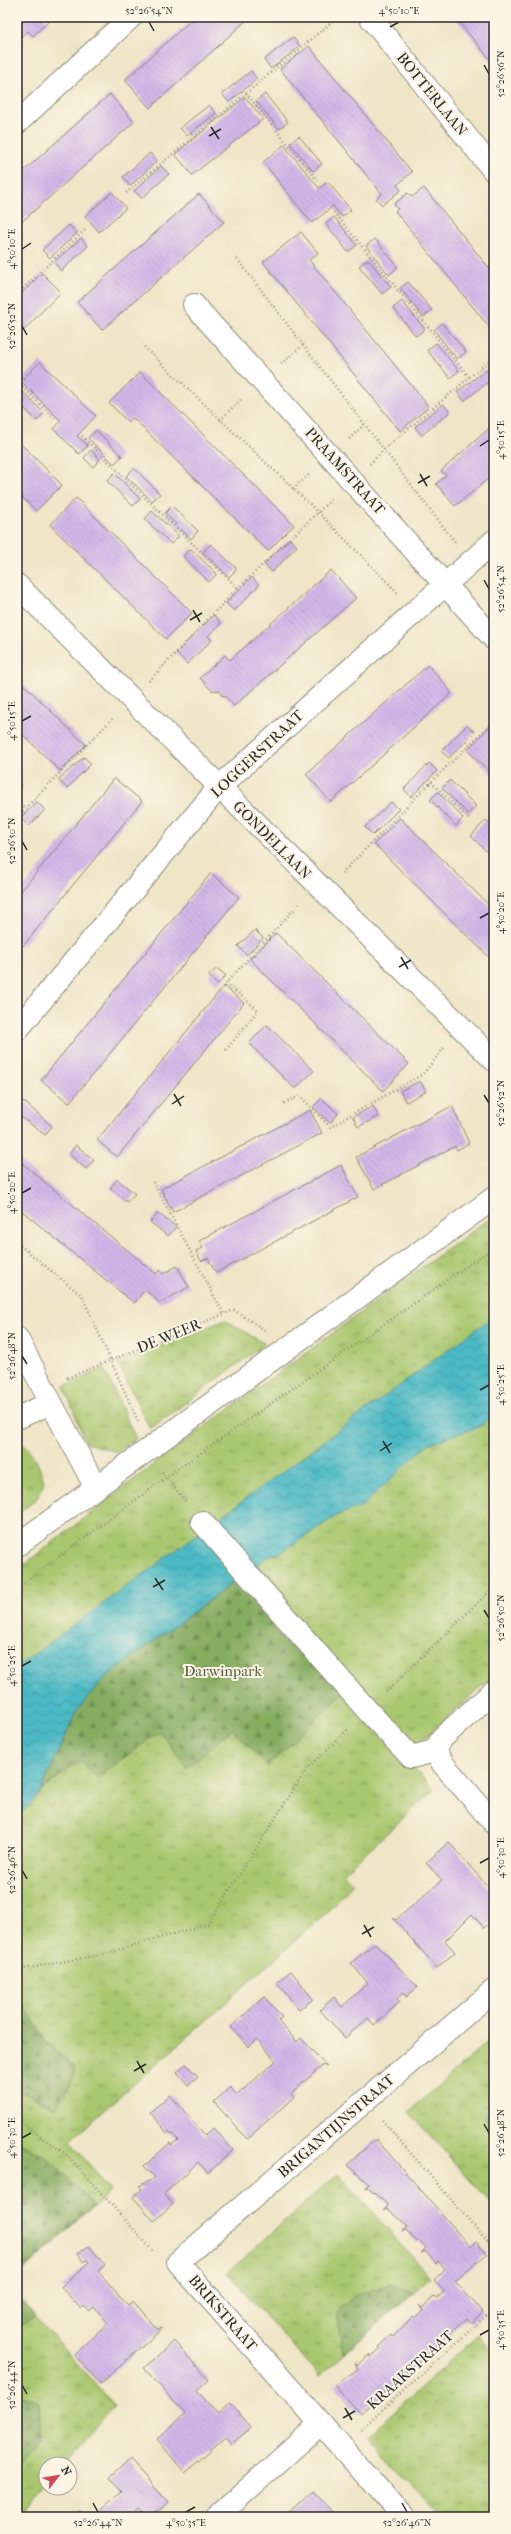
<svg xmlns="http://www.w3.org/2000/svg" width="511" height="2534" font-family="'IM FELL French Canon',serif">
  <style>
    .grass { fill: url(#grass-tufts); stroke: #6a794c }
    .forest { fill: url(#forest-firs); stroke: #586c46 }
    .water { fill: url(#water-waves); stroke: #3b7278 }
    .building { fill: url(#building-back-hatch) }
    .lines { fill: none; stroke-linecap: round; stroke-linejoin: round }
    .minor-casing { stroke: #8d8879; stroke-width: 24 }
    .path { stroke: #8d8879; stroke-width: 2.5; stroke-dasharray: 1 3; stroke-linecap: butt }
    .minor { stroke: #fff; stroke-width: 22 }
    .ticks { fill: none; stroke: #2b2b2b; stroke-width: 1.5 }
    .labels { text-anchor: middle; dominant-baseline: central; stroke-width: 4; stroke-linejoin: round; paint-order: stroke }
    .street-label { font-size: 15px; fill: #2b2b2b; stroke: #fcf5e5 }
    .park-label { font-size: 15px; fill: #515a3f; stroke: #fcf5e5 }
    .neatline { fill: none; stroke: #2b2b2b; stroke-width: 1.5 }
    .ticks-label { font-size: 10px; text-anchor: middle; fill: #2b2b2b }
  </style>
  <defs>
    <pattern id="grass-tufts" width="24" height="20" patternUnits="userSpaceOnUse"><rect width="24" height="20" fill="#a9c76e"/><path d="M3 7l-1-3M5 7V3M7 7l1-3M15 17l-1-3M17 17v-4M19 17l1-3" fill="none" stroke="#8aa25b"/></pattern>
    <pattern id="forest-firs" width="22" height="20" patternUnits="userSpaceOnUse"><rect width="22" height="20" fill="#86ac61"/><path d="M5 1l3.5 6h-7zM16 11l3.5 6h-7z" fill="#6e8c50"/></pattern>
    <pattern id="water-waves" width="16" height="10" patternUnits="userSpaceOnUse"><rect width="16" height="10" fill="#4bb9c5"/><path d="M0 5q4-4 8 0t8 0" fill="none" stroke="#3f97a0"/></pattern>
    <pattern id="building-back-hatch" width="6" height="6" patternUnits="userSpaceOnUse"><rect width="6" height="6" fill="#d1b8e9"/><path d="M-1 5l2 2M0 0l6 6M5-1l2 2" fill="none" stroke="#b49ec8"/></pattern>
  </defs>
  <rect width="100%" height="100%" fill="#fcf5e5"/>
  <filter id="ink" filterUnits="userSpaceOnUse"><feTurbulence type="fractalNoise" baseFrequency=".025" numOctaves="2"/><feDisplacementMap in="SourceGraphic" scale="8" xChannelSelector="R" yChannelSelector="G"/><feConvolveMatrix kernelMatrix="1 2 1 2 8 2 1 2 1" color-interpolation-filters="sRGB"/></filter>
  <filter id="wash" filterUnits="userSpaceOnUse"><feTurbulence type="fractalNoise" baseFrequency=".012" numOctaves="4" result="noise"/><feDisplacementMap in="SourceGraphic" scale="16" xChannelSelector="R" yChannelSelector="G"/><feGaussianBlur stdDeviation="0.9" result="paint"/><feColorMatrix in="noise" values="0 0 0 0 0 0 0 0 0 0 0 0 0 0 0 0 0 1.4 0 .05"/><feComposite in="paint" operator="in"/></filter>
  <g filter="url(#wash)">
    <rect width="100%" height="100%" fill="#efe5c7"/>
    <g class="grass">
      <polygon points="494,1215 494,1675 412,1750 410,1764 434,1790 343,1873 353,1884 323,1916 70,2141 111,2191 17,2276 17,1570 166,1455"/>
      <polygon points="225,1320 265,1344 150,1429 118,1363"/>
      <polygon points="104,1368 136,1439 118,1452 86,1443 64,1386"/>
      <path d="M17,1439C33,1451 39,1464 44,1482L38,1497L17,1515Z"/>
      <polygon points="494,2036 494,2207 409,2112"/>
      <polygon points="338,2174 430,2277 320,2376 227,2273"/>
      <polygon points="17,2296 114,2405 62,2464 46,2464 46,2482 17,2516"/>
      <polygon points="478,2335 494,2353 494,2517 442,2517 368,2436"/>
    </g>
    <g class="forest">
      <polygon points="242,1576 345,1691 268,1766 232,1729 187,1768 160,1731 97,1778 79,1761 41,1791 77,1710 107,1676"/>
      <polygon points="17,1994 46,2041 72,2065 75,2076 56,2108 17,2089"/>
      <polygon points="494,2105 494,2128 484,2115"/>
      <polygon points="17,2140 50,2160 94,2206 17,2276"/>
      <polygon points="391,2284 413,2293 344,2354 337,2311 356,2295"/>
      <polygon points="17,2296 36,2317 17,2326"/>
      <polygon points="17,2394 39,2402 41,2440 17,2467"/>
    </g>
    <polygon class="water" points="494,1316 494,1412 481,1426 428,1444 361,1507 338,1515 278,1554 267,1557 107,1676 77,1710 39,1795 17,1818 17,1667"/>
    <g id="blocks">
      <g class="building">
        <polygon points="17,17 44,17 48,22 33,36 28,31 17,41"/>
        <polygon points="195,17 250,17 150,108 125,80"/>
        <polygon points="455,17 494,17 494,64 462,26"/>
        <polygon points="293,37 300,46 271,69 264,60"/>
        <polygon points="309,46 412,172 397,185 401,190 382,205 376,199 382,194 280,69"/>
        <polygon points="251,71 257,79 229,102 222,94"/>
        <polygon points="110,94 134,122 17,226 17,177"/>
        <polygon points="265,94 288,122 279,129 256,101"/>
        <polygon points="245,97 263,119 192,175 175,154"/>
        <polygon points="209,105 216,113 187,136 180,128"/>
        <polygon points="299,136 322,164 313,171 290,143"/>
        <polygon points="284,145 319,188 328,182 351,210 342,217 333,206 312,223 263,162"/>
        <polygon points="150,153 157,161 130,186 123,177"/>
        <polygon points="161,166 169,174 142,198 134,191"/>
        <polygon points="424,188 494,274 494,333 395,211 398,209 394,204 408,193 412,197"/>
        <polygon points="112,192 126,208 99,232 85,216"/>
        <polygon points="199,194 224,222 102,330 77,302"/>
        <polygon points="334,217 357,245 348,252 326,224"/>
        <polygon points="69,225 77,233 50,258 42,250"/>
        <polygon points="301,232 318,253 309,260 429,407 400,431 263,262"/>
        <polygon points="81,238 88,246 61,271 54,262"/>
        <polygon points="375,239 398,267 389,275 366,246"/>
        <polygon points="368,259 391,287 382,294 359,266"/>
        <polygon points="42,273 61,292 17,337 17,298"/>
        <polygon points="408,282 432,310 423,317 400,288"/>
        <polygon points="402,301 425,329 416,336 393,308"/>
        <polygon points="442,323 466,352 457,359 434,330"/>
        <polygon points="436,343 459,371 450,378 427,350"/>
        <polygon points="40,362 96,416 77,436 88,446 79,454 54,429 61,421 21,381"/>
        <polygon points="486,370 493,378 464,401 457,392"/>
        <polygon points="140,372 294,525 268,551 133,418 128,422 109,403"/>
        <polygon points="18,387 44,413 37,421 17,401"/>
        <polygon points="443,404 450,412 422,435 415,427"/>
        <polygon points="494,424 494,474 455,506 436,484 446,475 441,471"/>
        <polygon points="96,430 122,456 114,464 88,438"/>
        <polygon points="17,440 62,485 36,511 17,492"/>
        <polygon points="91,450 100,459 93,467 84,458"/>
        <polygon points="134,468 160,494 152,501 126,476"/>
        <polygon points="114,473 140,499 133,506 107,481"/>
        <polygon points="76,498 192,613 166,639 50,525"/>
        <polygon points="172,506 198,531 191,539 165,513"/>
        <polygon points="152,511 179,536 171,544 145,519"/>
        <polygon points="289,539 297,546 272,572 264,564"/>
        <polygon points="211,544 237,569 229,577 203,552"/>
        <polygon points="191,549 217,574 209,582 183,556"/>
        <polygon points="331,570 356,598 234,706 224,695 222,696 220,691 211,690 200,678 225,655 230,660"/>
        <polygon points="252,577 259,585 234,611 226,603"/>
        <polygon points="214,615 221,623 208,636 212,640 187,664 176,653"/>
        <polygon points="428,665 452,693 331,802 306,774"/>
        <polygon points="17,678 86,745 60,771 17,729"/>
        <polygon points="493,723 494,724 494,776 467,750"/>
        <polygon points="467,725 475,732 449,758 441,751"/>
        <polygon points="84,757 91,764 67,788 58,780"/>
        <polygon points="429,763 437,771 411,797 404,789"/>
        <polygon points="114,778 142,801 23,946 17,941 17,896"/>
        <polygon points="450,780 476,806 468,814 442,788"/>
        <polygon points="17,781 22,786 17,792"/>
        <polygon points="438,792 463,818 456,826 430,800"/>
        <polygon points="37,802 45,810 29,826 20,818"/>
        <polygon points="391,802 399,809 373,835 365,827"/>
        <polygon points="400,818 494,910 494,962 374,844"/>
        <polygon points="486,820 494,828 494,859 471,836"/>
        <polygon points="211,873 239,897 69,1103 41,1080"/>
        <polygon points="255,930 263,938 247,955 238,946"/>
        <polygon points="276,933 409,1064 383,1091 250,959"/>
        <polygon points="217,968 226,976 217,985 209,976"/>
        <polygon points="224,986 244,1003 117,1157 97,1140"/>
        <polygon points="267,1025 314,1071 295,1089 249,1043"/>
        <polygon points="420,1081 426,1091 406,1102 400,1091"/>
        <polygon points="322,1098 338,1114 330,1123 313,1107"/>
        <polygon points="23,1101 52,1126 45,1135 17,1114 17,1108"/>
        <polygon points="373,1106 379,1116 358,1127 353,1117"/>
        <polygon points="452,1106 469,1143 457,1150 455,1146 374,1189 356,1157"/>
        <polygon points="310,1110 322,1133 173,1212 161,1189"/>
        <polygon points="76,1145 94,1160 86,1169 69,1154"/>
        <polygon points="17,1159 156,1274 160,1270 163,1274 177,1266 189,1287 160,1303 145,1290 134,1303 17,1207"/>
        <polygon points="341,1165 358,1197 216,1273 208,1258 201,1261 196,1251 203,1248 199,1241"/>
        <polygon points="117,1179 135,1194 127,1202 110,1188"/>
        <polygon points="158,1213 176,1227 168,1236 150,1222"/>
        <polygon points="449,1842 494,1894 494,1919 484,1928 472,1914 445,1941 455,1952 437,1968 393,1918 396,1920 442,1880 426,1863"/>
        <polygon points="375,1943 418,1987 406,1997 404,1992 397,1998 400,2002 374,2025 368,2018 345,2038 320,2010 334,1997 342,2007 368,1983 351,1963"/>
        <polygon points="291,1971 313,1999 299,2010 277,1982"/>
        <polygon points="264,1997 282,2017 278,2021 297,2042 301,2038 327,2067 323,2065 291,2094 294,2097 247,2139 214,2102 230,2087 237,2095 276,2061 257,2039 249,2047 231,2027"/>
        <polygon points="186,2064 198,2076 188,2085 177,2072"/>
        <polygon points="170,2095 205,2135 214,2128 233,2150 208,2173 198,2162 192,2168 164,2194 173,2204 154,2221 133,2197 142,2189 139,2186 155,2178 144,2166 170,2143 171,2145 178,2140 169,2131 167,2133 150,2112"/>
        <polygon points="376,2139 471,2247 476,2242 487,2254 455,2281 483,2313 471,2323 467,2318 360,2414 334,2385 358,2369 355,2362 357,2365 370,2354 371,2357 380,2349 378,2347 391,2335 393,2337 413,2316 415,2318 423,2311 419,2305 422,2308 434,2297 436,2299 444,2292 434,2280 445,2269 438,2261 436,2264 425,2251 421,2253 426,2248 419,2240 417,2242 406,2230 402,2231 407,2227 387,2208 383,2210 388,2205 367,2187 365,2189 369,2184 347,2165"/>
        <polygon points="89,2246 105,2265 98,2271 120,2297 128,2305 133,2301 158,2330 161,2327 163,2328 100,2384 74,2354 108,2323 94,2307 89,2311 84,2306 81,2309 61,2287 90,2262 87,2259 84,2262 77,2254"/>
        <polygon points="174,2341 209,2380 197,2391 218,2414 230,2403 251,2427 232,2444 226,2436 185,2473 157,2439 185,2414 144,2368"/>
        <polygon points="130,2460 168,2502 150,2517 145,2517 138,2510 130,2517 93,2517 122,2491 110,2478"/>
        <polygon points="313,2491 337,2517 287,2517 286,2516"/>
        <polygon points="80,2510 87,2517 72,2517"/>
      </g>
    </g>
  </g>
  <g filter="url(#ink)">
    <use href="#blocks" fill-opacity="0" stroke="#8d8879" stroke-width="1"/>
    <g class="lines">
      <defs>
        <g id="minor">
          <polyline points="370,17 494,171"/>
          <polyline points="17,123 131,17"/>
          <polyline points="194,305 494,639"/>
          <polyline points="17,585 494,1060"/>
          <polyline points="17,1030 219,787 494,541"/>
          <polyline points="17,1338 96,1488"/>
          <polyline points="17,1418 51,1403"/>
          <polyline points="202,1522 367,1710 411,1757 435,1751"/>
          <polyline points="17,1545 494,1198"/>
          <polyline points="494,1691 442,1738 435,1751 443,1764 494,1823"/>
          <polyline points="217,2517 320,2424"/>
          <polyline points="403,2517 178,2262 494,1990"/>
        </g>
      </defs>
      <use href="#minor" class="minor-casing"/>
      <g class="path">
        <polyline points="246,93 317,180"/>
        <polyline points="126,193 338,17"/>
        <polyline points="334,212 470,378"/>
        <polyline points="237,259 455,542"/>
        <polyline points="17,294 85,230"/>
        <polyline points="144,347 317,511 398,593"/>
        <polyline points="281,364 303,345"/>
        <polyline points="17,381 56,420"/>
        <polyline points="220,420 243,398"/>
        <polyline points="82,436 238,588"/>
        <polyline points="349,439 365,424"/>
        <polyline points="370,464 384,449 494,357"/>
        <polyline points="293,489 311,473"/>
        <polyline points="149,681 238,588 333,498"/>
        <polyline points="431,782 471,821"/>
        <polyline points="17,801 25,808"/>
        <polyline points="17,817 114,717"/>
        <polyline points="342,873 431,782 494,721"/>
        <polyline points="226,1050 258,1010 226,983 299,904"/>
        <polyline points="284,1103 300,1096 330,1127 423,1074 444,1048"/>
        <polyline points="153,1182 224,1314"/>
        <polyline points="17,1243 82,1296 139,1424"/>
        <polyline points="67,1378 234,1310 266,1331"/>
        <polyline points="162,1472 186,1502"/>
        <polyline points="17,1588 165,1478 494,1247"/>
        <polyline points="386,1692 494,1587"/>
        <polyline points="17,1970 100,1955 208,1924 306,1770 349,1728"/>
        <polyline points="17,2120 67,2155 154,2252"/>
        <polyline points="382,2120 494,2249"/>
        <polyline points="361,2429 494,2309"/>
      </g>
      <use href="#minor" class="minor"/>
    </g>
  </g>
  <path class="ticks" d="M149,22L154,31M390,27L399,22M484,65L489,74M211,127L219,139M209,136L221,129M22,249L31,243M22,326L27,335M480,446L489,440M420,474L427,486M418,483L430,476M484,580L489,589M193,610L200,622M190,620L202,613M22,721L31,716M22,841L27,850M480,918L489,913M401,957L408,969M399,967L411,960M174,1094L181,1106M484,1095L489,1103M172,1104L184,1096M22,1193L31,1188M22,1356L27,1364M480,1390L489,1385M383,1441L390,1453M380,1451L392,1443M155,1578L163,1590M153,1587L165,1580M484,1610L489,1618M22,1666L31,1661M480,1863L489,1858M22,1870L27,1879M364,1925L371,1937M362,1934L374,1927M137,2061L144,2073M134,2071L146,2064M484,2124L489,2133M22,2138L31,2133M480,2335L489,2330M22,2385L27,2394M345,2408L352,2420M343,2418L355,2411M93,2503L98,2512M402,2503L407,2512M186,2512L195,2507"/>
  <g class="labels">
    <g class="street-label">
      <text transform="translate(432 94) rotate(51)">BOTTERLAAN</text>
      <text transform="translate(345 471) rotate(48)">PRAAMSTRAAT</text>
      <text transform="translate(257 754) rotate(-43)">LOGGERSTRAAT</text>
      <text transform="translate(272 840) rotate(45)">GONDELLAAN</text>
      <text transform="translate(169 1336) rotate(-22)">DE WEER</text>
      <text transform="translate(336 2126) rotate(-41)">BRIGANTIJNSTRAAT</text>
      <text transform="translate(223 2313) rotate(49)">BRIKSTRAAT</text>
      <text transform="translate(410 2370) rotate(-42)">KRAAKSTRAAT</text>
    </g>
    <g class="park-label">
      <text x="223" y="1671">Darwinpark</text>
    </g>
  </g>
  <rect width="511" height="2534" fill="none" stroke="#fcf5e5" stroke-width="44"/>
  <g transform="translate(58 2476) rotate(59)"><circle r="19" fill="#fcf5e5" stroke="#a8a49b"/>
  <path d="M0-3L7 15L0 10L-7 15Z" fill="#d1495b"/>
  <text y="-6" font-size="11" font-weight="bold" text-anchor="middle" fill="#2b2b2b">N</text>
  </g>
  <rect x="22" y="22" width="467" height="2490" class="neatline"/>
  <g class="ticks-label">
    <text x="149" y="14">52°26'54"N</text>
    <text x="399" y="14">4°50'10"E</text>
    <text transform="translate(500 74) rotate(-90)" y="4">52°26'56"N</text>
    <text transform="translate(11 249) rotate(-90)" y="4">4°50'10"E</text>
    <text transform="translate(11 326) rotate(-90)" y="4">52°26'52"N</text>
    <text transform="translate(500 440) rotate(-90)" y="4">4°50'15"E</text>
    <text transform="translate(500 589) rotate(-90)" y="4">52°26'54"N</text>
    <text transform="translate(11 721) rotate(-90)" y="4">4°50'15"E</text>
    <text transform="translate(11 841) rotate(-90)" y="4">52°26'50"N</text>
    <text transform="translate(500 913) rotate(-90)" y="4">4°50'20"E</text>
    <text transform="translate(500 1103) rotate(-90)" y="4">52°26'52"N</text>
    <text transform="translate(11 1193) rotate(-90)" y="4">4°50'20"E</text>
    <text transform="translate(11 1356) rotate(-90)" y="4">52°26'48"N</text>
    <text transform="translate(500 1385) rotate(-90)" y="4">4°50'25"E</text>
    <text transform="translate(500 1618) rotate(-90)" y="4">52°26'50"N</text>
    <text transform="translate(11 1666) rotate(-90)" y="4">4°50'25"E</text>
    <text transform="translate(500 1858) rotate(-90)" y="4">4°50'30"E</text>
    <text transform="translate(11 1870) rotate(-90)" y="4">52°26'46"N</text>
    <text transform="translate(500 2133) rotate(-90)" y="4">52°26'48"N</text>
    <text transform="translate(11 2138) rotate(-90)" y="4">4°50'30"E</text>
    <text transform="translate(500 2330) rotate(-90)" y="4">4°50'35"E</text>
    <text transform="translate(11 2385) rotate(-90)" y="4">52°26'44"N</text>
    <text x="98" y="2526">52°26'44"N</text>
    <text x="186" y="2526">4°50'35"E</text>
    <text x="407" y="2526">52°26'46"N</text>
  </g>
</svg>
